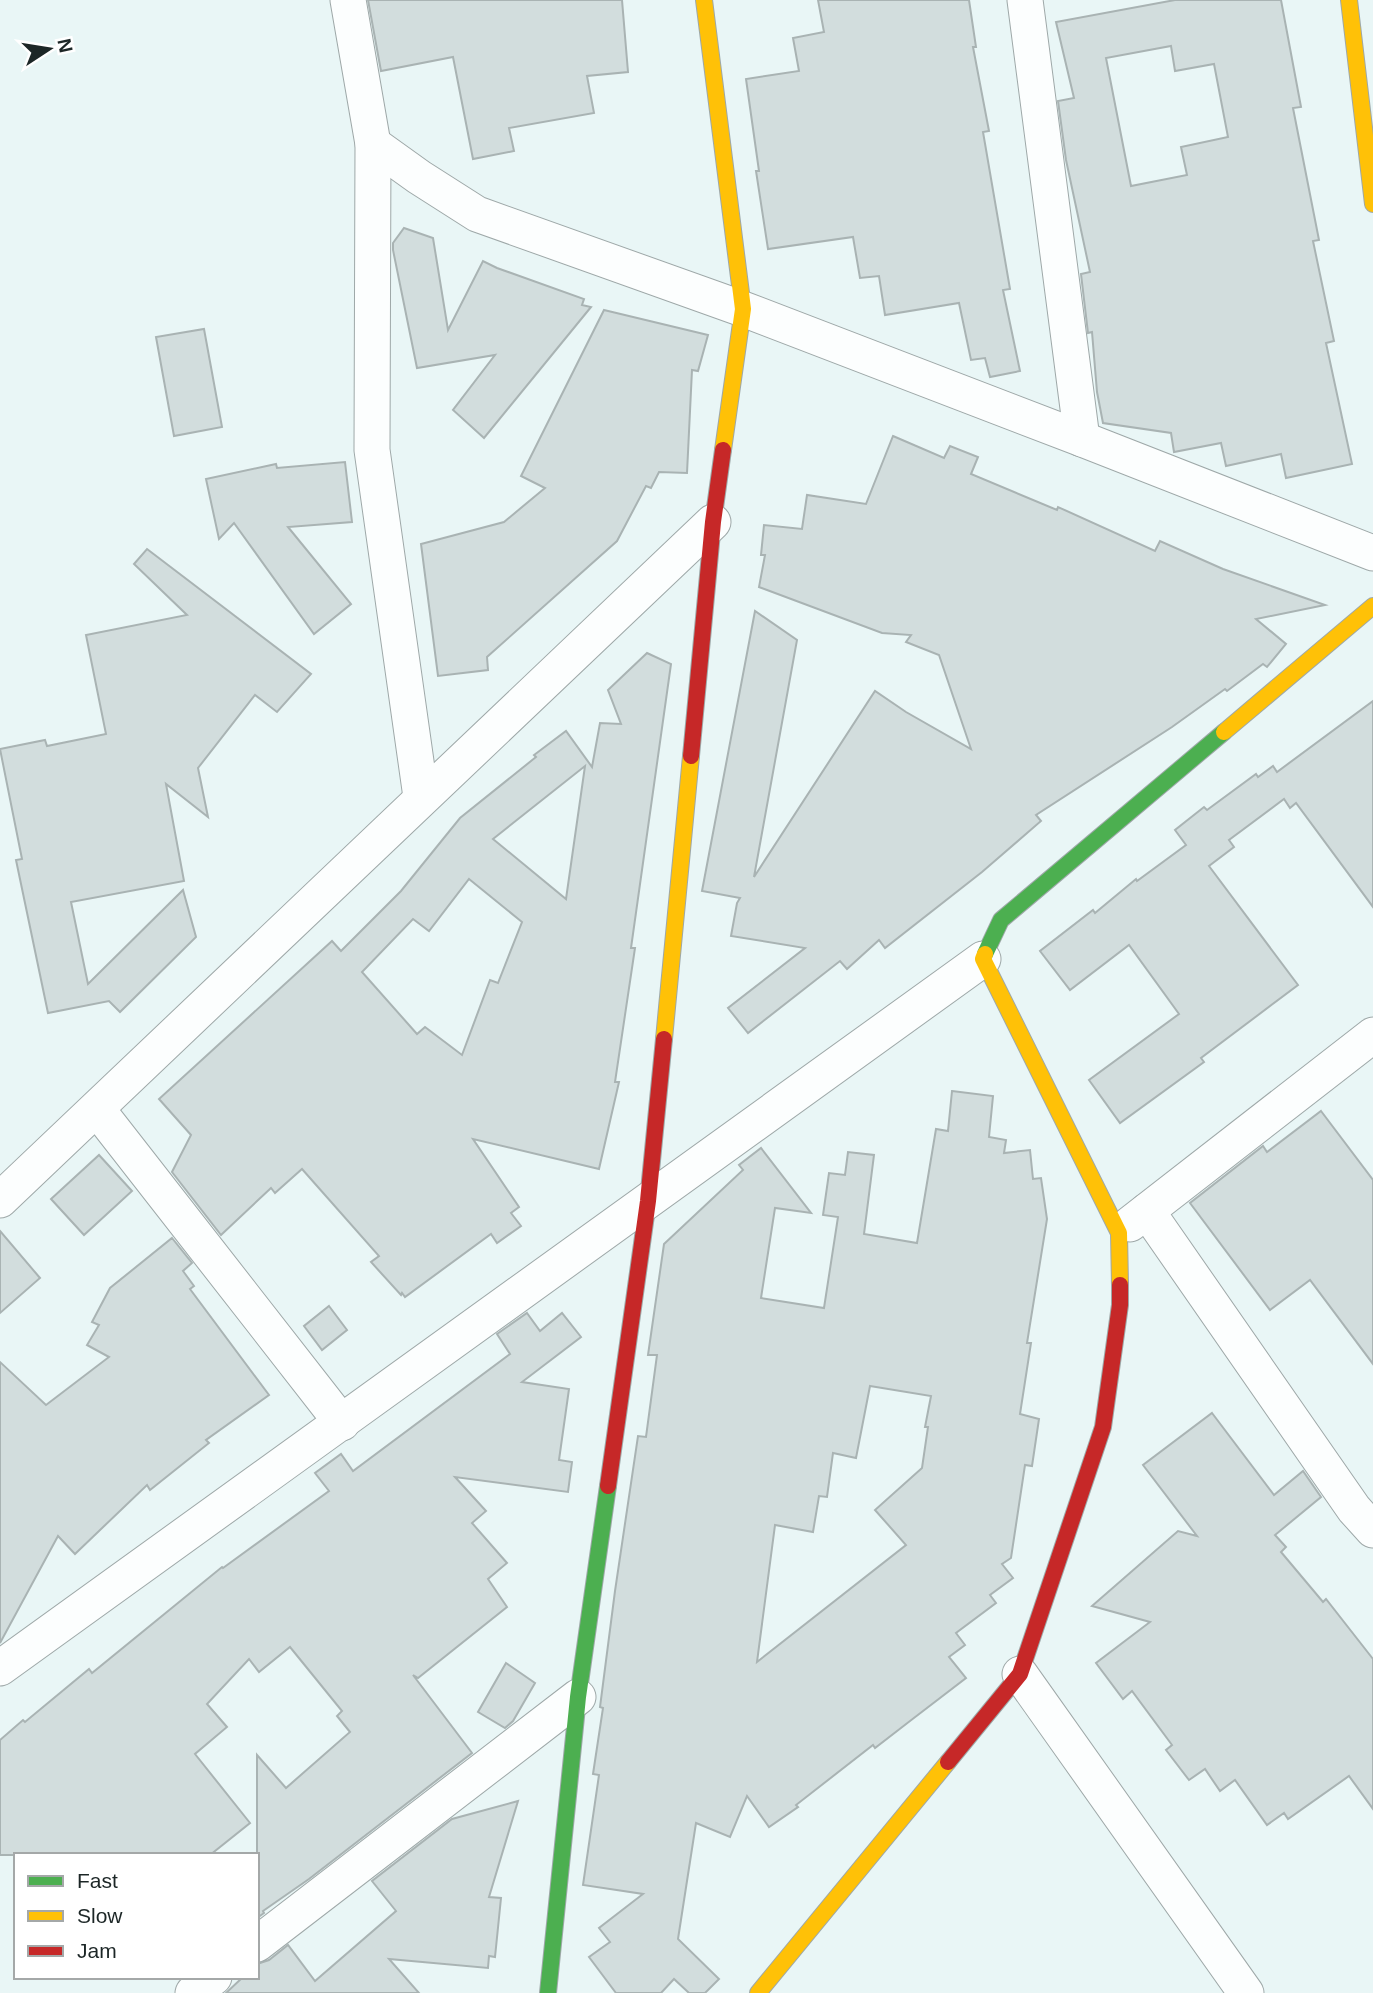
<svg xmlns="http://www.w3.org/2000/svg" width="1373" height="1993" font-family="Helvetica,sans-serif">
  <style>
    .building { fill: #d2dddd; stroke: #a9b3b3; stroke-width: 2; fill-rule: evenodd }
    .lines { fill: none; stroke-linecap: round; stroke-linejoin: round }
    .street-casing { stroke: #9ea8a8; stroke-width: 37 }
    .fast-casing { stroke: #9ea8a8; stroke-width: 18 }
    .slow-casing { stroke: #9ea8a8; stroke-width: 18 }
    .jam-casing { stroke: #9ea8a8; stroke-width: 18 }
    .street { stroke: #fcfefe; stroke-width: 35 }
    .fast { stroke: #4caf50; stroke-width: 16 }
    .slow { stroke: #ffc107; stroke-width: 16 }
    .jam { stroke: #c62828; stroke-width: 16 }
  </style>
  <rect width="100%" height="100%" fill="#e9f6f6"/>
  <g class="building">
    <polygon points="368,0 622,0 628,72 587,76 594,113 509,128 514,151 473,159 453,57 381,71"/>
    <polygon points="818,0 969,0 976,47 973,47 989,131 983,132 1010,289 1003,290 1020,371 990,377 985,358 971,360 959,303 885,315 879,276 860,278 853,237 768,249 756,171 759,171 746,79 799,71 793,38 824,32"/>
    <path d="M1175,0H1281L1301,107L1293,108L1319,240L1313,241L1334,341L1326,343L1352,464L1286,478L1281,454L1226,466L1221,443L1174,452L1171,433L1103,423L1097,392L1092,332L1088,333L1081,274L1090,272L1066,160L1058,101L1074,98L1056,22ZM1171,46L1175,71L1214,64L1228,137L1181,147L1187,175L1131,186L1106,58Z"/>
    <polygon points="404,228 433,238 448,330 483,261 497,268 584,299 582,305 591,307 484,438 453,410 495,355 417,368 393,250 393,243"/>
    <polygon points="604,310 708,335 698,371 692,370 687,473 659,472 651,488 646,486 617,541 487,657 488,670 438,676 421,544 504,522 545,488 521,476"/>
    <polygon points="204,329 222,427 174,436 156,337"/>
    <polygon points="893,436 944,458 950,446 978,457 971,474 1057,510 1058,507 1155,551 1160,541 1223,569 1325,605 1256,619 1286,644 1267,667 1263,664 1227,691 1225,689 1172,727 1036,815 1041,821 982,872 885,948 879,940 847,969 840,961 748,1033 728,1008 805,948 731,936 737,903 740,898 702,891 755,611 797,640 754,877 875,691 906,712 971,749 939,655 906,642 911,635 882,633 759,587 765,555 761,555 764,525 802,529 807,495 866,504"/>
    <polygon points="345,462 352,522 288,527 351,604 314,634 234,523 219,539 206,479 276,464 277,468"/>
    <polygon points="147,549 311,674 277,712 255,695 198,768 208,817 166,784 184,881 71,902 88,984 183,890 196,937 120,1012 109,1001 48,1013 16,860 22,859 0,749 45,740 47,746 106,734 86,635 187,615 134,564"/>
    <path d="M647,653L671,664L631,948H635L615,1082H619L599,1169L473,1139L519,1207L511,1213L521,1226L497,1243L491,1234L405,1297L402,1293L401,1295L371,1262L379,1256L302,1169L275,1193L271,1188L221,1235L172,1172L191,1135L159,1099L332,941L341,951L401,891L460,818L536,757L534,755L566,731L592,767L600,723L621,724L608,690ZM585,766L566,899L493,839ZM469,879L522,922L498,983L490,980L462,1055L425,1027L417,1034L362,972L413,919L429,931Z"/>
    <polygon points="1373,701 1373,907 1296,803 1290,808 1284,799 1229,840 1234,847 1209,866 1298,985 1201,1058 1204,1062 1120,1123 1089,1080 1179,1014 1129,945 1070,990 1040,951 1093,910 1095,913 1136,879 1137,881 1186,845 1175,830 1204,807 1207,810 1256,774 1258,777 1273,766 1277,772"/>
    <path d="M952,1091L993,1096L989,1137L1006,1140L1004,1153L1030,1150L1033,1179L1041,1178L1047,1219L1027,1343H1031L1020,1414L1039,1419L1032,1466L1025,1465L1011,1558L1002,1564L1013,1578L990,1595L996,1603L956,1633L965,1645L949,1657L966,1678L910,1721L875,1748L873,1745L796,1805L798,1807L769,1827L747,1796L730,1837L696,1823L678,1939L719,1979L705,1993H689L674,1979L661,1993H616L589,1957L610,1942L599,1928L643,1894L583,1885L599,1775L593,1774L603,1708L600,1707L615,1591L638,1436L646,1437L657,1355H648L664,1244L743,1170L739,1165L761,1148L811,1213L775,1208L761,1298L824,1308L838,1217L823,1215L829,1173L845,1175L848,1152L874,1155L864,1234L917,1243L936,1129L948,1131ZM870,1386L931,1396L925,1427H928L922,1468L875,1510L906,1545L757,1662L775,1525L813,1532L819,1496L827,1497L833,1453L856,1458Z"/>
    <polygon points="1321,1111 1373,1180 1373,1364 1310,1280 1270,1310 1190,1203 1263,1146 1267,1152"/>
    <polygon points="99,1155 132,1191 84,1235 51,1199"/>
    <polygon points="0,1231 40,1278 0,1313"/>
    <polygon points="172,1238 192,1263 183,1271 194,1286 190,1289 269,1395 206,1440 209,1443 150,1490 147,1485 75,1554 58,1536 0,1643 0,1362 46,1405 109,1357 87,1345 99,1325 92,1322 110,1288"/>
    <polygon points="329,1306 347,1330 322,1350 304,1326"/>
    <polygon points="527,1313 540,1331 562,1313 581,1337 522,1382 569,1389 559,1460 572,1462 568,1492 455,1477 486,1511 472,1523 507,1563 488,1579 507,1607 418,1678 413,1675 472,1753 309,1879 263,1911 264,1913 257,1918 257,1755 286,1788 350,1732 337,1716 342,1711 290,1647 259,1672 249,1659 207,1704 227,1727 195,1754 250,1823 210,1855 0,1855 0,1740 23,1720 25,1722 89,1669 92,1673 222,1567 223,1568 329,1491 315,1473 341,1454 353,1471 510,1354 497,1334"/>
    <polygon points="1212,1413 1274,1495 1303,1471 1321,1497 1275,1535 1286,1547 1281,1552 1323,1602 1326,1599 1373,1659 1373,1809 1349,1776 1288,1819 1284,1813 1267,1825 1235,1780 1220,1791 1205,1769 1189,1780 1166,1750 1172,1745 1132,1691 1123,1699 1096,1663 1150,1622 1092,1606 1178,1531 1197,1536 1143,1465"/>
    <polygon points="506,1663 535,1683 513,1721 505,1728 478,1712"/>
    <polygon points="518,1801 489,1897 501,1898 495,1957 489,1956 488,1968 389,1959 419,1993 226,1993 243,1977 257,1977 257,1964 269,1960 288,1945 315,1981 396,1911 372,1881 452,1819"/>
  </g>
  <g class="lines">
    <defs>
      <g id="street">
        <polyline points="348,0 373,144 372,450 421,797"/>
        <polyline points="1025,0 1082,439"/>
        <polyline points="373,144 419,177 477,214 743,309 1082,439 1373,553"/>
        <polyline points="97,1109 342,1423"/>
        <polyline points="0,1200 713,522"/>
        <polyline points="1147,1211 1354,1509 1373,1530"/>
        <polyline points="1130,1224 1373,1035"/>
        <polyline points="0,1668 983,959"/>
        <polyline points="1020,1674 1246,1993"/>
        <polyline points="257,1944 578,1697"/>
        <polyline points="193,1993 214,1977"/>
      </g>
      <g id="fast">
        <polyline points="985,954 1001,920 1224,732"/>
        <polyline points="548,1993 578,1697 608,1486"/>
      </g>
      <g id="slow">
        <polyline points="704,0 743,309 723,450"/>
        <polyline points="1349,0 1373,204"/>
        <polyline points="1224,732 1373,606"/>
        <polyline points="985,954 983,959 1119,1233 1120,1285"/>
        <polyline points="664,1039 691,756"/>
        <polyline points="758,1993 948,1762"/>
      </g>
      <g id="jam">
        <polyline points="691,756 713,522 723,450"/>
        <polyline points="608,1486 648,1201 664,1039"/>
        <polyline points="948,1762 1020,1674 1103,1427 1120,1305 1120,1285"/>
      </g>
    </defs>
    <use href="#street" class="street-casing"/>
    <use href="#fast" class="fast-casing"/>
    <use href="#slow" class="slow-casing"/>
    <use href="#jam" class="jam-casing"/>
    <use href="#street" class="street"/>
    <use href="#fast" class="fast"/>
    <use href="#slow" class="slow"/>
    <use href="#jam" class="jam"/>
  </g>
  <rect x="14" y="1853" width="245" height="126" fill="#ffffff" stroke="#a4a8a8" stroke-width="2"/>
  <rect x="28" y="1876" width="35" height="10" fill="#4caf50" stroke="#a4a8a8" stroke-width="2"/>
  <text x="77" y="1888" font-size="21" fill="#1c2626">Fast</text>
  <rect x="28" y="1911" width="35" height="10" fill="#ffc107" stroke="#a4a8a8" stroke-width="2"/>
  <text x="77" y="1923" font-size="21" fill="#1c2626">Slow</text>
  <rect x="28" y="1946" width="35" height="10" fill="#c62828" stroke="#a4a8a8" stroke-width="2"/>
  <text x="77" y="1958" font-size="21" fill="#1c2626">Jam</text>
  <g transform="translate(49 49) rotate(78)" stroke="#ffffff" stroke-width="5" paint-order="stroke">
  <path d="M0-5L12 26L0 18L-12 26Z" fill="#1c2626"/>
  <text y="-10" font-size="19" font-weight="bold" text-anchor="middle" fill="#1c2626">N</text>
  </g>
</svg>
